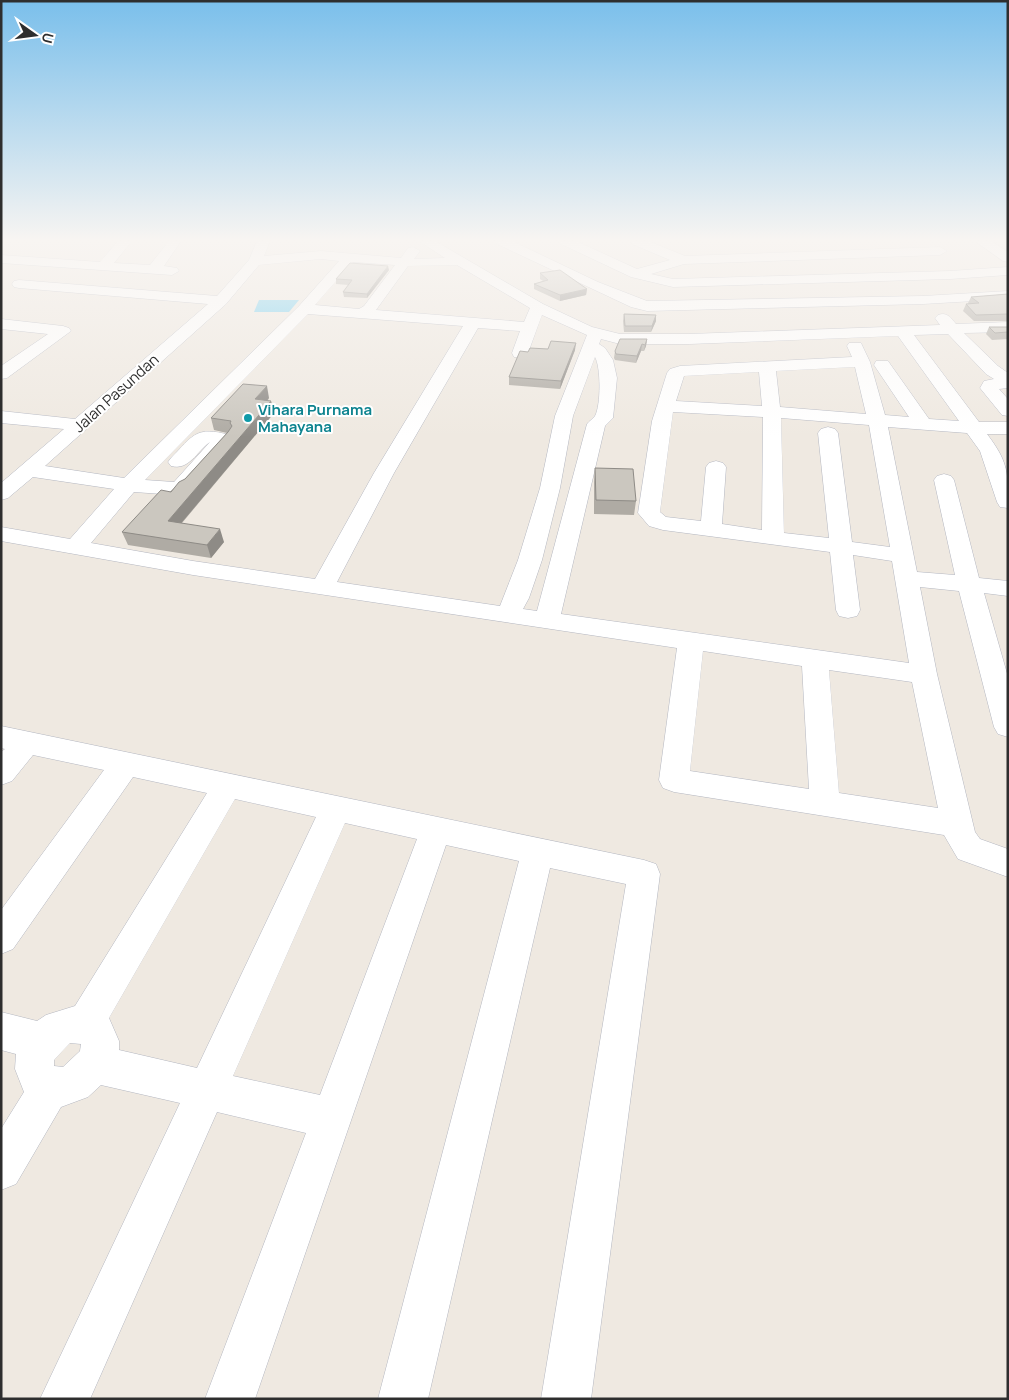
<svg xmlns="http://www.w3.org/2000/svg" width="1009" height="1400" font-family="Manrope,sans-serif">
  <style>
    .water { fill: #75cff0 }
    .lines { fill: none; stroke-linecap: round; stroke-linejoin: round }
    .minor-casing { stroke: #b4b7c1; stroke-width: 1 }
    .minor { fill: #fff; fill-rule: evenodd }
    .wall { fill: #afaba4 }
    .shaded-wall { fill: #8e8b86 }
    .building { fill: #cbc7bf; stroke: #8e8b86 }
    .culture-dot { fill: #0f9aa8; stroke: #fff; stroke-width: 2 }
    .labels { text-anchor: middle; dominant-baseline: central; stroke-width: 4; stroke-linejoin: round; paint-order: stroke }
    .far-street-label { font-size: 15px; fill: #2e2e2e; stroke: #fff }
    .far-culture-label { font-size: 15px; font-weight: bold; fill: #0d838f; stroke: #fff; text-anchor: start }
  </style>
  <rect width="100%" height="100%" fill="#efe9e1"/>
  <polygon class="water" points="259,300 299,300 289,312 254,312"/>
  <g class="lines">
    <defs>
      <g id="minor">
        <polygon points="118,241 132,241 114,263 150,265 169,241 181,241 164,266 177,268 179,271 172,275 1,263 1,255 100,262"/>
        <path d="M257,241H270L264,256L321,251L401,258L408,248L413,247L420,251L414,259L445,258L419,241H435L543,304L592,327L620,334H689L940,325L935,318L938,315C947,312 950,317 956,324L1008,322V332L964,333L998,366L1008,373V388L999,389L1008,399V416L1002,415L980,388L984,381L994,379L986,374L948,334L914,335L979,422H1008V434H987C1009,463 1008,473 1008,508L1000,507L997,502L980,451L967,433L888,427L917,572L955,575L934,480L937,476L944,474L951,476L954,480L979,578L1008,581V596L984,593L1008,677V737L998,734L994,727L959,591L920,587L937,674L975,832L980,839L1008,849V877L958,859L944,835L674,792L663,788L659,780L677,648L193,575L1,541V527L70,539L114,489L33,477L8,498L1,500V483L64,429L1,423V411L75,419L208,304L19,288L14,287L12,284L14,281L19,280L217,296L249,260ZM321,259L339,261L299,306L124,478L45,466L226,304L259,265ZM353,262L395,265L364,306L359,309L315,305ZM457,265L530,308L524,322L376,310L408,266ZM308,314L463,326L374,473L315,579L193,561L91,543L134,492L177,495L188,491L230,443L233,439L230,435C195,426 194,435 171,458L168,462L171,466C189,471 197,451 210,442L174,482L145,480ZM542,315L587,335L555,416L540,488L518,560L500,606L337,582L394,473L478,328L520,331L512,353L514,357H526L528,353ZM898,336L959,421L929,419L888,361H876L874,365L909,417L885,415L870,362L861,343H849L847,346L852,357L680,366L670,369L667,373L652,421L638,513L649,526L663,530L830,552L836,610L839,616L848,618L857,616L860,610L853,555L892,561L909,663L561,614L605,426L613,418L617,378L613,360L605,348L599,344L601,339L620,344H689ZM595,357C601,367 601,405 595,416C593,419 589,421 587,424L537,611L523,609L529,598L542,560L560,488L573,416ZM855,367L866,414L780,407L776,371ZM759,372L762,406L676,401L684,376ZM673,412L763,417L762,530L722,524L726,467L723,463L716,461L709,463L706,467L701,521L666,517L660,512ZM781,418L869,425L890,547L852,542L838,433L835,429L828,427L821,429L818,433L829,538L784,533ZM703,651L802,666L809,789L690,771ZM829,670L912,682L938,808L839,793Z"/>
        <polygon points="495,241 512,241 598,282 647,301 923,296 1008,291 1008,299 923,304 647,311 631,307 497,244"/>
        <polygon points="559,241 576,241 637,269 670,260 632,244 631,241 648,241 685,256 940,247 947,251 940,255 684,264 651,274 673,279 950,271 1008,267 1008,275 950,279 673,287 631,277 561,244"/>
        <polygon points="975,241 991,241 1008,252 1008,262 1003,261"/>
        <polygon points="1,319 63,326 69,328 71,331 7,378 1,379 1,366 48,334 1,329"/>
        <path d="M1,726L644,860L656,864L660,874L591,1399H541L626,884L550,868L428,1399H378L519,861L446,845L255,1399H205L306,1133L217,1112L90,1399H40L180,1103L101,1085L88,1097L61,1107L16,1184L1,1190V1129L24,1092L15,1069L16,1054L1,1050V1012L37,1021L46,1015L75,1006L207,793L133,777L13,949L1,954V910L104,770L33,755L12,781L1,785V752L5,749L1,748ZM235,799L316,817L197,1068L119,1050V1041L109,1018ZM345,823L417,839L320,1095L233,1076ZM70,1043L81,1044L80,1051L63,1067L54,1066V1060Z"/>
      </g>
    </defs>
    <use href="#minor" class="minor-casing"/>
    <use href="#minor" class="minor"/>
  </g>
  <g class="wall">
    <polygon points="389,270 367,298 344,297 343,292 349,285 336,284 336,279"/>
    <polygon points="540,273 587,289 586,295 560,301 534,289 534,284 543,281 540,279"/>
    <polygon points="1008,294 1008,321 974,321 963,311 966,304 969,304 968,303 971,297"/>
    <polygon points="624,314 656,315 656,321 651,332 624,332 623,321"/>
    <polygon points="989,327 1008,327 1008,339 992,340 986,334"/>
    <polygon points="647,339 646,346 644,351 641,351 636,363 615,360 614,358 615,351"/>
    <polygon points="548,349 575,350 560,389 509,385 509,377 528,352"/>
    <polygon points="269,398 268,400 271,401 274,413 182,523 224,542 211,558 128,545 122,532 185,479 227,433 214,430 211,418"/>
    <polygon points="595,468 636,501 634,515 594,514 594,482"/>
  </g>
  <g class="shaded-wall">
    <polygon points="388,266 389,270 367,298 367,294"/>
    <polygon points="587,289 586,295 560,301 560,295"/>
    <polygon points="656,315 656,321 651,332 652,326"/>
    <polygon points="647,339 646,346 644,351 645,345"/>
    <polygon points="576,343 575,350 560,389 561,381"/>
    <polygon points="642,344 641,351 636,363 637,356"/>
    <polygon points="267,386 269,398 258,411 255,399"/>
    <polygon points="271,401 274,413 172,534 168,521"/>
    <polygon points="220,529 224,542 211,558 207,545"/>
  </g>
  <g class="building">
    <polygon points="350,263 388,266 367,294 343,292 352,280 336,279"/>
    <polygon points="560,270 587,289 560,295 534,284 548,280 540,273"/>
    <polygon points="1008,294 1008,314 976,315 966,304 979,303 971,297"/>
    <polygon points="624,314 656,315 652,326 625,326"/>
    <polygon points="989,327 1008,327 1008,332 995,333"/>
    <polygon points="620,339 647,339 645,345 642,344 637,356 616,354 615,351"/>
    <polygon points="551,341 576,343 561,381 509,377 520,351 528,352 530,348 548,349"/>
    <polygon points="243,384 267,386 255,399 271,401 168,521 220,529 207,545 122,532 161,490 171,492 179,482 185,479 228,432 232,426 230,423 231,421 211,418"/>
    <polygon points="595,468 633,469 636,501 596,500"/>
  </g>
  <linearGradient id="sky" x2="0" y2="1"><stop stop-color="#7abfeb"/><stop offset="0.55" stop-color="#f8f5f2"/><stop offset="1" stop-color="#f8f5f2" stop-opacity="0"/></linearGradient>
  <rect width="1009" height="437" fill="url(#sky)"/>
  <circle class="culture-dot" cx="248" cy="418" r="5"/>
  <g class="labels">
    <g class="far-street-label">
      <text transform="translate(116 393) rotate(-42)">Jalan Pasundan</text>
    </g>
    <g class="far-culture-label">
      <text x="258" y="409">Vihara Purnama<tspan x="258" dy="17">Mahayana</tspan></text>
    </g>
  </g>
  <rect width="1009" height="1400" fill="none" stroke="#2e2e2e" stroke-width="5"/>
  <g transform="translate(35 35) rotate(104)" stroke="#ffffff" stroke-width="4" paint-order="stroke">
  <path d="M0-4L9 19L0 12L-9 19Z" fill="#2e2e2e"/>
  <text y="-8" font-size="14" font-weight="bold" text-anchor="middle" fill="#2e2e2e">U</text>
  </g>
</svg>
